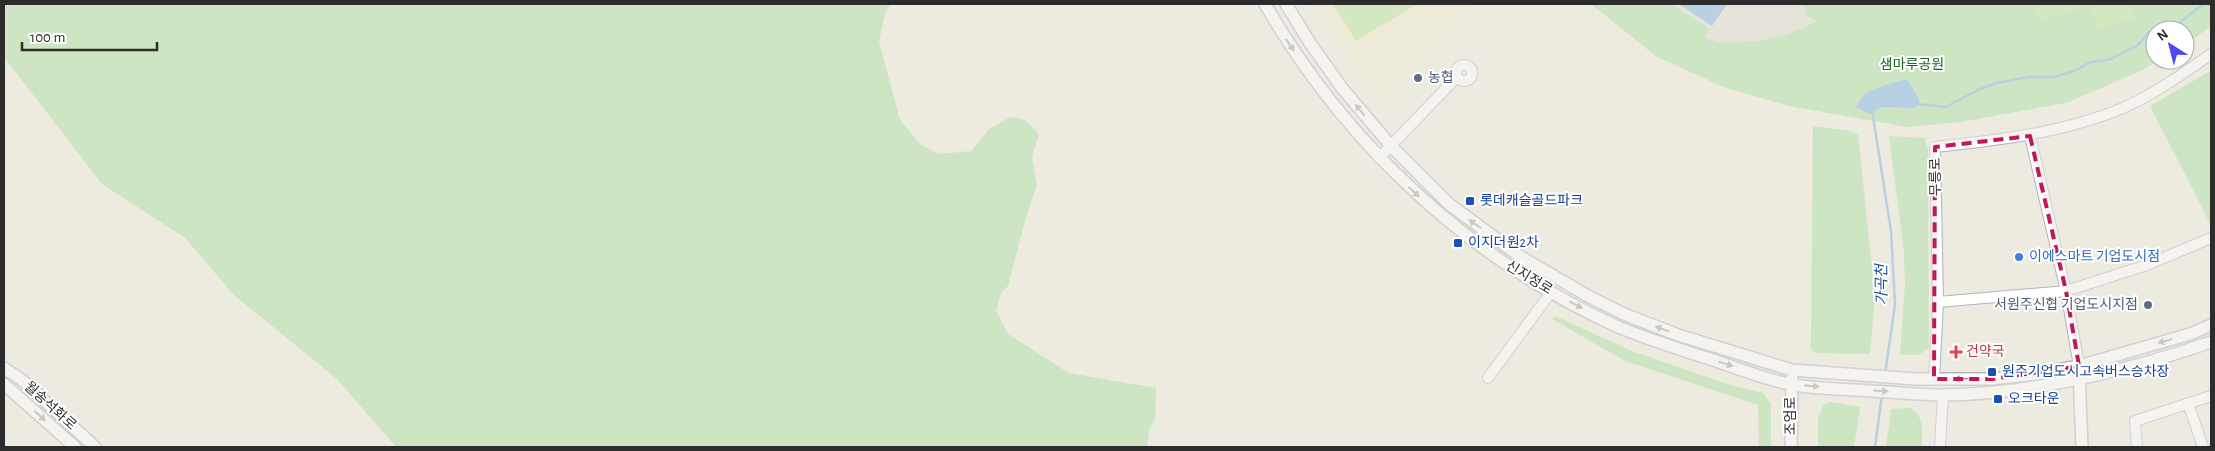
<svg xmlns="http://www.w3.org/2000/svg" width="2215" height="451" font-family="'Alegreya Sans','Noto Sans KR',sans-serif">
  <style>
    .education { fill: #edead0 }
    .green { fill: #a7e09f }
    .pitch { fill: #b6e79b }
    .plaza { fill: #dddcd6 }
    .water { fill: #78b2e8 }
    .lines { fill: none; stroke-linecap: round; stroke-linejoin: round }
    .stream { stroke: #78b2e8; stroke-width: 2.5 }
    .minor-casing { stroke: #b3b2be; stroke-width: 12 }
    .tertiary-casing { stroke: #b3b2be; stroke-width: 14 }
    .minor { stroke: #fff; stroke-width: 10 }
    .tertiary { stroke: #fff; stroke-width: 11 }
    .oneway { fill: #a0a0a0 }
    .marked { fill: none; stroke: #c2185b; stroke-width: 4; stroke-dasharray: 10 6; stroke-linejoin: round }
    .service-dot { fill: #5c6f8a; stroke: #fff; stroke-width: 2 }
    .transit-dot { fill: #1a4fb4; stroke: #fff; stroke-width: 2 }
    .shop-dot { fill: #3f7fe0; stroke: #fff; stroke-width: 2 }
    .health-dot { fill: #e0444e; stroke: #fff; stroke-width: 2 }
    .labels { text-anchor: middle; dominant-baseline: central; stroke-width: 4; stroke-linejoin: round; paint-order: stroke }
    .park-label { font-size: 14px; fill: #1f6620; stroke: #fff }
    .service-label { font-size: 14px; fill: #4e5e75; stroke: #fff; text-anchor: start }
    .street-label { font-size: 14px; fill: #2c2c2c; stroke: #fff }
    .transit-label { font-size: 14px; fill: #164399; stroke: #fff; text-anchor: start }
    .shop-label { font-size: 14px; fill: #366cbe; stroke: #fff; text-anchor: start }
    .health-label { font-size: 14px; fill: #be3a42; stroke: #fff; text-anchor: start }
    .water-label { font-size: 15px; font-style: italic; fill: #154e97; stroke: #fff }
  </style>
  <rect width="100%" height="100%" fill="#edeadf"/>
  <polygon class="education" points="1315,4 1471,4 1438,38 1377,95 1320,14"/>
  <g class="green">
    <polygon points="4,4 890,4 885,14 879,41 900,120 920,144 939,154 971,151 989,129 1010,117 1025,120 1039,134 1032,157 1037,185 1026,217 1008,286 1001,293 996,311 1008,334 1069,373 1156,388 1155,419 1149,430 1147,447 396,447 337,379 234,295 185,238 102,184 4,57"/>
    <polygon points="1591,4 2211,4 2211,26 2185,45 2185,30 2155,30 2155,60 2159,60 2143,70 2066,103 1960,122 1907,127 1789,106 1726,88 1657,57"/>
    <polygon points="2210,71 2211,74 2210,223 2150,106"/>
    <polygon points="1813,126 1850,131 1858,135 1875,295 1870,354 1815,353 1811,348"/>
    <polygon points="1889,136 1925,138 1928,149 1929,348 1918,355 1900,355 1905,284 1904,252"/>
    <polygon points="1555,316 1632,351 1727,384 1763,393 1771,404 1771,447 1759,447 1758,405 1625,361 1552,319"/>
    <polygon points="1831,402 1860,407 1854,447 1818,447 1818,418 1824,404"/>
    <path d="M1911,408C1925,418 1922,431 1922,447H1886L1891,409Z"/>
  </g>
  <g class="pitch">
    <polygon points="1333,4 1417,4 1356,41"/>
    <polygon points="2034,4 2083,4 2084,8 2039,20"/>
    <polygon points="2090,4 2130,4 2135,19 2098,29"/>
  </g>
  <polygon class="plaza" points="1671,4 1804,4 1806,15 1817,21 1789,34 1761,41 1723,43 1704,38 1710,29"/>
  <g class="water">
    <polygon points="1679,4 1727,4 1712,26"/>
    <path d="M1907,79L1919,99V104L1915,108L1882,107L1870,114L1856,108C1861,87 1890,85 1907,79Z"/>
  </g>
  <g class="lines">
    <g class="stream">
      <polyline points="2166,30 2178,24 2203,4"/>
      <polyline points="1918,104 1946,107 1978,90 1997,83 2029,77 2055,77 2074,71 2091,62 2111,59 2138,45 2149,32 2155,32"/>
      <polyline points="1872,110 1891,231 1895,304 1885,375"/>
      <polyline points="1875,447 1882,395"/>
    </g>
    <defs>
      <g id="minor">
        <circle cx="1464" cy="73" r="8"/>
        <polyline points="2030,136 2066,291 2079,366"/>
        <polyline points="1379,158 1457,77"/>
        <polyline points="1938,302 2066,291 2147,265 2211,238"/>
        <polyline points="1488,378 1551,292"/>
        <path d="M1934,379L1938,302L1935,147C1999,140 2063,133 2123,108C2154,94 2183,74 2211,54"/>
        <polyline points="2188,403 2203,447"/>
        <polyline points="1940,447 1943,395"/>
        <polyline points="2137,447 2135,421 2211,396"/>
      </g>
      <g id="tertiary">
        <path d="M1265,4C1346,144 1468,258 1616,326C1647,339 1678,349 1710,359C1737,368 1766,380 1794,385C1819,389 1845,389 1871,391C1895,392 1919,395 1942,395C2031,394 2128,371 2211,342"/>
        <polyline points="1286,4 1310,43 1342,88 1392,147 1449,204 1521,257 1588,296 1624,314 1678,335 1792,370 1916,379 1992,379 2036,374 2079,366 2190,334 2211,325"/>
        <polyline points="4,368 22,380 95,447"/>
        <polyline points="2079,373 2082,447"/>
        <polyline points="4,384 75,447"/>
        <polyline points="1791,447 1792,379"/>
      </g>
    </defs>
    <use href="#minor" class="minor-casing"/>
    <use href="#tertiary" class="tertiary-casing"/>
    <use href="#minor" class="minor"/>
    <use href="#tertiary" class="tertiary"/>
  </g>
  <defs><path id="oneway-solid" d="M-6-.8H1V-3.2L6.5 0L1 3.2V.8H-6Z" transform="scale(1.25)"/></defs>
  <g class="oneway">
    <use href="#oneway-solid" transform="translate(1290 45) rotate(55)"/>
    <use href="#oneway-solid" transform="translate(1360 110) rotate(-129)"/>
    <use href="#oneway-solid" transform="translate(1414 192) rotate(43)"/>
    <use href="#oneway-solid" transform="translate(1475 224) rotate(-145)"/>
    <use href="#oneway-solid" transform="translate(1576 305) rotate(28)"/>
    <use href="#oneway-solid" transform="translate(1662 329) rotate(-159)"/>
    <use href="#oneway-solid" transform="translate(2165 341) rotate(164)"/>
    <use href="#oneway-solid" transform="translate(1726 364) rotate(17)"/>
    <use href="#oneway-solid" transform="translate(1961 379) rotate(179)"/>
    <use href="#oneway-solid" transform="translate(1812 386) rotate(6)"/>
    <use href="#oneway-solid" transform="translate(1881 391) rotate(3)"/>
    <use href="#oneway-solid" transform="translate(40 416) rotate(42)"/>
  </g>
  <path d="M0 0H2215V451H0ZM2030,136L2066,291L2079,366L1992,379H1934L1935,147Z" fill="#edeadf" fill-opacity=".55" fill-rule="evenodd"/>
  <path class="marked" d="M2030,136L2066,291L2079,366L1992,379H1934L1935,147Z"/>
  <g class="service-dot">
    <circle cx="1418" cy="78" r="5"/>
    <circle cx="2148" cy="305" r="5"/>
  </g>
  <g class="transit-dot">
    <rect x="1465" y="196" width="10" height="10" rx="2.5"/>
    <rect x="1453" y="238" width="10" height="10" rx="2.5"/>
    <rect x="1987" y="367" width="10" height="10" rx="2.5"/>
    <rect x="1993" y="394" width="10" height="10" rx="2.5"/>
  </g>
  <circle class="shop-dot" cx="2019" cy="257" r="5"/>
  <path class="health-dot" d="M1953.5 344.5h5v5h5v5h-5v5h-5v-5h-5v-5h5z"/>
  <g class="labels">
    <g class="park-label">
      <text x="1912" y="65">샘마루공원</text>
    </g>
    <g class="service-label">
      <text x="1428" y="78">농협</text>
      <text x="2138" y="305" text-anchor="end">서원주신협 기업도시지점</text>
    </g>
    <g class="street-label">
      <text transform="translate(1936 177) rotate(-91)">무릉로</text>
      <text transform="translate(1529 278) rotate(31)">신지정로</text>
      <text transform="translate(50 406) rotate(42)">월송석화로</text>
      <text transform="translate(1791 416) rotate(-90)">조엄로</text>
    </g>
    <g class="transit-label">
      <text x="1480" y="201">롯데캐슬골드파크</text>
      <text x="1468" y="243">이지더원2차</text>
      <text x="2002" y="372">원주기업도시고속버스승차장</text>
      <text x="2008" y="399">오크타운</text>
    </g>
    <g class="shop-label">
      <text x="2029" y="257">이에스마트 기업도시점</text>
    </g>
    <g class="health-label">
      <text x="1966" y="352">건약국</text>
    </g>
    <g class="water-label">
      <text transform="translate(1882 285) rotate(-91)">가곡천</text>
    </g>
  </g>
  <rect width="2215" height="451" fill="none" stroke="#2c2c2c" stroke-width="10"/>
  <g transform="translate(2170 45) rotate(324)"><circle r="24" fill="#ffffff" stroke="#ababab"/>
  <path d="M0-4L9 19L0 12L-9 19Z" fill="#4e49f0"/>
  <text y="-8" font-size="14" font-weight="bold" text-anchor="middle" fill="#2c2c2c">N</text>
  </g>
  <path d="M22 42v8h135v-8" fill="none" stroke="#2c2c2c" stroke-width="2.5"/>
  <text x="30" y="42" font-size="15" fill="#2c2c2c" stroke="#ffffff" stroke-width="4" paint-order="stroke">100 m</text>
</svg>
